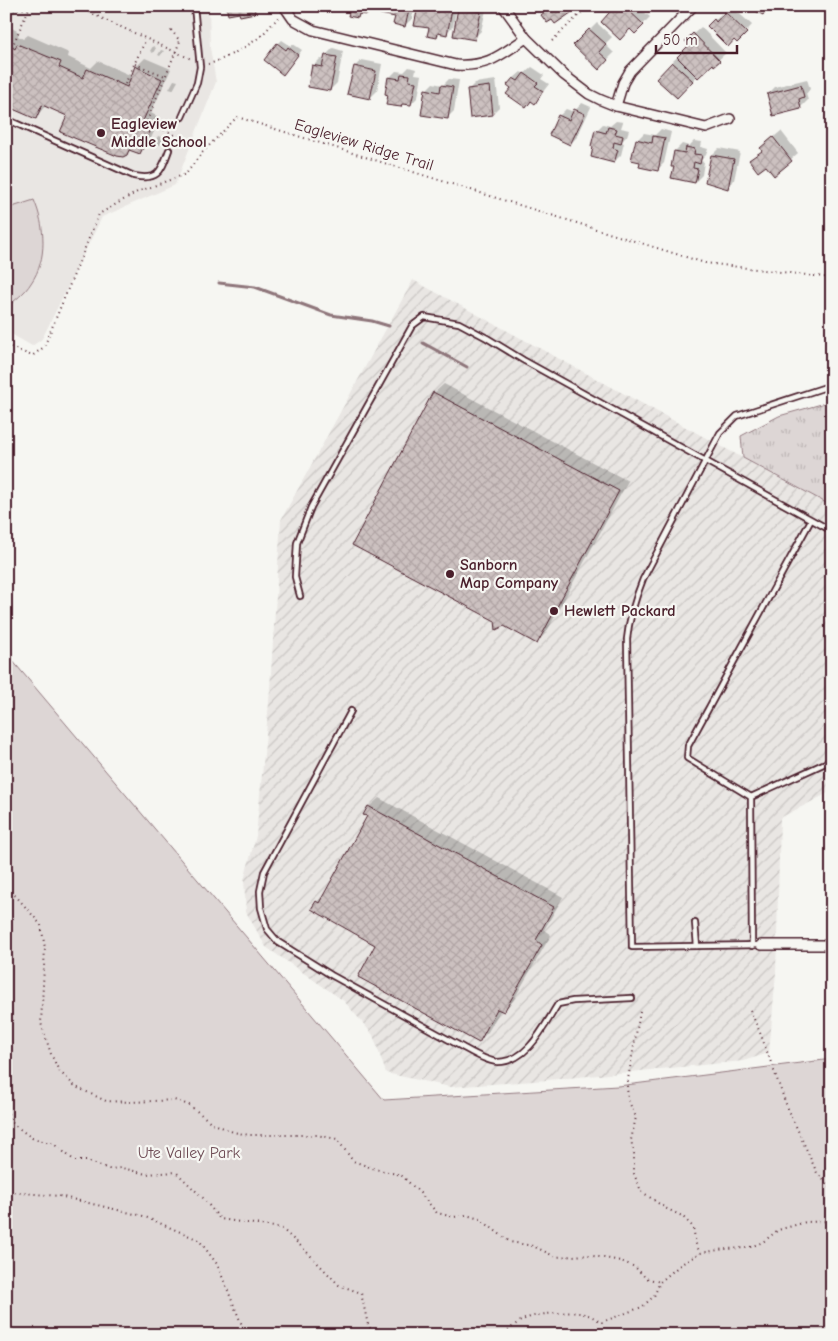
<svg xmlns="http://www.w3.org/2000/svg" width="838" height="1341" font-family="'Comic Neue',sans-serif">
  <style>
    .built { fill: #e9e6e3 }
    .industrial { fill: url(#industrial-furrows) }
    .grass { fill: url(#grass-tufts); stroke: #947a80 }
    .park { fill: #ddd6d5; stroke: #947a80 }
    .shadow { fill: #0003 }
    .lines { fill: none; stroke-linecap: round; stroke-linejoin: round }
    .stream { stroke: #8e747a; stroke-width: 3 }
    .building { fill: url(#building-cross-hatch); stroke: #4a1f2b }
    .lane-casing { stroke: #4a1f2b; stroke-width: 8 }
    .street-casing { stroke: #4a1f2b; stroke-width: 12 }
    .path { stroke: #4a1f2b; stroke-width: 2; stroke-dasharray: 1 4; stroke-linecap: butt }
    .lane { stroke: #f6f6f2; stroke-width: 4.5 }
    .street { stroke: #f6f6f2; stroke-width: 9 }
    .poi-dot { fill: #4a1f2b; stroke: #f6f6f2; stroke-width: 2 }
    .labels { text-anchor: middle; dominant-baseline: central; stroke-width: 4.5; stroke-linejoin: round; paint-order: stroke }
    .poi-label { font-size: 16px; font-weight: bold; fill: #4a1f2b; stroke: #f6f6f2; text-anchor: start }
    .street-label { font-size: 16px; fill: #4a1f2b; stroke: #f6f6f2 }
    .park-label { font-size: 16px; fill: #6f4d56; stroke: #f6f6f2 }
  </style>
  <defs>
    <pattern id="industrial-furrows" width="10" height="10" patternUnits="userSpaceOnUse" patternTransform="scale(1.25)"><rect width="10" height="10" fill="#e9e6e3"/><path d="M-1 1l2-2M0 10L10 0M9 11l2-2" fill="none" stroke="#c9c5c3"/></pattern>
    <pattern id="grass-tufts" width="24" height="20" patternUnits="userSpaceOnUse" patternTransform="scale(1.25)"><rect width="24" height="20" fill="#ddd6d5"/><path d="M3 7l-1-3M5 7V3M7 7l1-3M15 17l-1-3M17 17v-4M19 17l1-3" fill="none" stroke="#bfb7b7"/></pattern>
    <pattern id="building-cross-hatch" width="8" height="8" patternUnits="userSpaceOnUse" patternTransform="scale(1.25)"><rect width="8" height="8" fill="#ccc1c0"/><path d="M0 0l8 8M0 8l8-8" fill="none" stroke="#b1a5a5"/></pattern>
  </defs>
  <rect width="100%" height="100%" fill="#f6f6f2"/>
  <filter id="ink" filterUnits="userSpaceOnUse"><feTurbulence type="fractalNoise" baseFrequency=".02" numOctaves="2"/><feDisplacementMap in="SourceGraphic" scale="10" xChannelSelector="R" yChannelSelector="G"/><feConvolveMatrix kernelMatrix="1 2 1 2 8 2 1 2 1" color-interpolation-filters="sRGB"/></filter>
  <g filter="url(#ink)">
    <polygon class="built" points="6,6 209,6 210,48 216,82 175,185 102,217 42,339 32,346 6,331"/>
    <polygon class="industrial" points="413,280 832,506 832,791 780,818 776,972 769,1053 743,1061 547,1080 450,1087 386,1073 373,1035 344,1001 266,947 246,912 244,880 256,836 269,703 281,520"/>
    <polygon class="grass" points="832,401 832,506 743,458 741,436 779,416"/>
    <g class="park">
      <path d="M34,200C45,226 48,259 31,283C25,293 15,300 6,308V209Z"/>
      <polygon points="6,653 384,1100 618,1086 832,1059 832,1335 6,1335"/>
    </g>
    <g class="shadow">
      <polygon points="6,6 17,6 8,26 19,32 18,36 23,39 28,35 69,53 68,57 91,68 98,61 132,76 136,67 145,58 171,69 151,113 160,118 149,143 140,153 131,149 127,154 69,115 46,105 36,117 6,69"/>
      <polygon points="227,6 260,6 254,12 240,12"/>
      <polygon points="342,6 374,6 367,14 362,13 358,17 351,8"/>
      <polygon points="383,6 414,6 412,19 405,25"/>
      <polygon points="423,6 457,6 456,11 461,6 487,6 481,31 474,38 458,12 456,11 453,26 446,33 441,32 437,36 418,12"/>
      <polygon points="617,6 648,6 643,11 650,17 635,32"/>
      <polygon points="732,7 752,25 737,41 709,26 721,14 723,16"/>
      <polygon points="597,23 612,37 605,44 614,53 599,68 575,45"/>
      <polygon points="701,27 726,53 714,64 713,62 697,76 684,90 672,62 690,45 686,41"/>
      <polygon points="282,40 291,46 293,44 302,50 287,69 278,44"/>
      <polygon points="153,46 156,48 153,53 150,51"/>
      <polygon points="333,48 343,51 337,83 330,90 313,66 320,59 325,60 326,55"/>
      <polygon points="161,50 164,51 160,56 158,55"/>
      <polygon points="362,60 382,64 377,91 370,98 355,66"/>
      <polygon points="409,67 416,69 415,74 422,75 418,97 411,104 404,103 401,106 389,78 396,71 404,72"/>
      <polygon points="532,67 544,75 541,79 549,84 535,102 532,101 526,107 513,87 514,78 521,72 524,74"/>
      <polygon points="449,79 459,80 454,111 447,118 426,90 433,83 443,85"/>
      <polygon points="807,79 810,89 806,94 808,100 801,107 768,94 775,87"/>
      <polygon points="174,80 178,81 173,90 169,89"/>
      <polygon points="496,80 499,107 492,114 468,90 475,83"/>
      <polygon points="582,103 591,107 577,137 570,144 559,116 566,109 574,112"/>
      <polygon points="616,121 623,122 621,128 629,130 627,136 621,142 624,143 621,155 614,162 596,131 603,124 610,126"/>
      <polygon points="661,129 671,132 664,163 657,170 641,161 637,140 644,133 655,135"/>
      <polygon points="781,131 798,153 774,174 766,164 751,161 763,150 768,142"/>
      <polygon points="158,136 164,138 160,145 154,143"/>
      <polygon points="694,141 702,142 701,147 708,149 706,155 700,161 704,162 702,175 695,182 675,166 675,151 682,144 689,146"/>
      <polygon points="719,148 740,152 734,180 727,187 707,181 712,155"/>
      <polygon points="444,384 628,481 546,633 537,642 434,393"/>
      <polygon points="379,798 563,897 544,930 551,935 513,1001 503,1011 501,1009 488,1032 479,1041 376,944 317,902 326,892 368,816 369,807"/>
    </g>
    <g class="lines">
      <g class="stream">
        <polyline points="219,283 255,287 331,315 372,321 389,326"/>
        <polyline points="423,343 467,367"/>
      </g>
    </g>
    <g class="building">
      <polygon points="226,6 254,6 255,13 240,16 239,13 228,15"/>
      <polygon points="341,6 369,6 367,15 359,14 358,18 348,16 350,9"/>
      <polygon points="382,6 410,6 405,27 393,24 395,17 380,14"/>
      <polygon points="428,6 444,6 452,9 447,35 438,33 437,38 427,36 429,28 414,26 417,11 427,13"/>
      <polygon points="542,6 576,6 578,8 555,24 552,20 547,23 541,15 546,11"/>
      <polygon points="615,6 624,6 644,25 635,34 630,29 620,40 601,22"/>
      <polygon points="746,6 767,6 763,15"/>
      <polygon points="458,8 481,12 475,40 453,36"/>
      <polygon points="725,12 747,33 737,43 734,40 728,47 707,26 714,19 716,22"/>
      <polygon points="589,29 606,44 599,52 608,60 599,70 573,45"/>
      <polygon points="693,33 720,61 714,66 713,64 698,78 677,57 689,45 685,41"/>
      <polygon points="6,39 11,41 9,46 12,47 15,49 17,44 61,62 59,67 83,78 87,69 127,87 135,66 162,79 142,123 152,127 140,154 129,150 127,155 123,157 117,156 60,132 67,116 42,105 36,119 6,106"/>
      <polygon points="277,43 286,50 288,47 298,55 283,75 264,60"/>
      <polygon points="325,55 337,57 330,91 308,87 312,65 322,67"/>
      <polygon points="672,62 693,81 677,98 656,79"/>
      <polygon points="354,66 376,71 370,99 347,94"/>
      <polygon points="524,73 538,83 535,86 543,91 535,104 531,101 526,108 506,94 511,88 507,85 513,78 518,81"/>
      <polygon points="401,74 410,75 409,81 416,82 411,105 402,104 401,107 386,105 388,95 385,94 388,77 400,79"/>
      <polygon points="441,85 453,87 448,119 421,115 425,89 440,92"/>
      <polygon points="801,85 804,97 799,99 801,109 773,116 767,94"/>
      <polygon points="490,86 493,115 470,118 467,89"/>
      <polygon points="574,109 585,114 570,145 549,135 558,115 569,120"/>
      <polygon points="608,127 617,129 615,134 623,136 621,144 614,142 613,148 618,150 614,163 591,157 593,147 591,146 595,130 606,133"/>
      <polygon points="653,136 665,138 658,171 639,167 640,162 631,160 636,139 652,143"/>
      <polygon points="773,137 792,161 774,176 766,166 758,172 749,160 762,151 760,148"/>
      <polygon points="686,147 695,149 694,154 702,155 700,164 694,162 693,168 698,169 695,183 671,178 674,167 671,167 674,151 685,153"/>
      <polygon points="711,155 734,159 728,189 705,182"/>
      <polygon points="433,392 619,491 537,644 504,626 496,630 495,621 352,545"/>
      <polygon points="368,806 554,907 536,940 542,945 504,1012 497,1009 479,1043 358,977 375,945 311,909 316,901 319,903 367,816 363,815"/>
    </g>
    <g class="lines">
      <defs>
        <g id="lane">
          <polyline points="182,117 197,83 200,67 194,6"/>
          <path d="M6,119L134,176C159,181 161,171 169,150"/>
          <polyline points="300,596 295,577 297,543 311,507 412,326 424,317 459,323 487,338 523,360 832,531"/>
          <path d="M351,711L264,872L260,891L261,908L267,929L278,942L331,975L462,1047C473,1053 486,1061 498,1062C528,1062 544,1026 558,1004L573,1001L632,998"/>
          <polyline points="751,797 687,758 688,746 811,520"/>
          <polyline points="695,923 697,946"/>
          <path d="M761,945L632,947L627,639C629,617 635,599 643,579L720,433L737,416L832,385"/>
          <polyline points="752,946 751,797 832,760"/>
        </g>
        <g id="street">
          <path d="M284,6L293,19L313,30L456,65C489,67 500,55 526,38"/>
          <polyline points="503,6 526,38 564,75 589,94 601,100 616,106 706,128 730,119"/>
          <polyline points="616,106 623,83 630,71 693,6"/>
          <polyline points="761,945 832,945"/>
        </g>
      </defs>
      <use href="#lane" class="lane-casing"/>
      <use href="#street" class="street-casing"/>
      <g class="path">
        <path d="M8,6C17,10 26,10 35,6"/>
        <polyline points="75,6 191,59"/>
        <polyline points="171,30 180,41 147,121 175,135"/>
        <polyline points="552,41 583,11 595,6"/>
        <polyline points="12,47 30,6"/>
        <polyline points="135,64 165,76"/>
        <path d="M208,64C220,62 254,43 263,34C269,28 273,22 280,17"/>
        <polyline points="125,84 146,39"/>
        <polyline points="6,345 32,356 44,347 99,214 137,192 186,174 201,154 237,117 705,263 832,278"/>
        <polyline points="6,890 16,896 41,925 45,948 41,1023 51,1054 59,1071 76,1087 106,1101 132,1102 174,1100 189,1105 212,1123 233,1132 249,1135 317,1135 337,1139 353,1161 375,1169 401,1175 420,1193 437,1213 454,1217 466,1215 480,1219 510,1242 533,1246 556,1257 588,1255 621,1261 635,1267 646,1278 660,1282"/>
        <polyline points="750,1010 761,1035 786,1104 817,1173 832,1189"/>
        <polyline points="640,1012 627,1085 628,1100 636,1117 631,1140 634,1154 634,1174 641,1191 665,1208 682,1216 693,1227 696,1244 700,1253"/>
        <polyline points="6,1109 13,1124 32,1138 54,1144 75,1161 87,1161 109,1169 122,1168 146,1174 176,1172 203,1198 220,1219 281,1228 303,1248 339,1285 361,1293 368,1325 375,1335"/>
        <polyline points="6,1188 11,1192 59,1196 143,1216 199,1240 217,1264 246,1335"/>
        <polyline points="6,1318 12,1327 11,1335"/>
        <path d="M505,1335C519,1316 538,1314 560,1313C569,1312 579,1312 588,1315C592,1316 597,1320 602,1322L642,1307L654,1296L660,1282L680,1265L700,1253L725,1249L748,1248L763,1242L778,1230L806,1222L832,1221"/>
      </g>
      <use href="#lane" class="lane"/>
      <use href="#street" class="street"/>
    </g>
  </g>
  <g class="poi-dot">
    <circle cx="101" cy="133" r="5"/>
    <circle cx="450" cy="574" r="5"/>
    <circle cx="554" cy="611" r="5"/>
  </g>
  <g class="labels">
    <g class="poi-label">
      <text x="111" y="124">Eagleview<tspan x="111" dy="18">Middle School</tspan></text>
      <text x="460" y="565">Sanborn<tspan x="460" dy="18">Map Company</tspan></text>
      <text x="564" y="611">Hewlett Packard</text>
    </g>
    <g class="street-label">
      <text transform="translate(364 145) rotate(17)">Eagleview Ridge Trail</text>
    </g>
    <g class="park-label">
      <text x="189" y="1153">Ute Valley Park</text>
    </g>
  </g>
  <rect width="838" height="1341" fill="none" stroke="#f6f6f2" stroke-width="25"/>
  <rect x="12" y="12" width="813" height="1316" fill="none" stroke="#4a1f2b" stroke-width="2" filter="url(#ink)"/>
  <path d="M656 45v8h81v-8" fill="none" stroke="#4a1f2b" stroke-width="2.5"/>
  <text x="663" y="45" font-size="15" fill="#4a1f2b" stroke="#f6f6f2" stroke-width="4" paint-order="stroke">50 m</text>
</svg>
